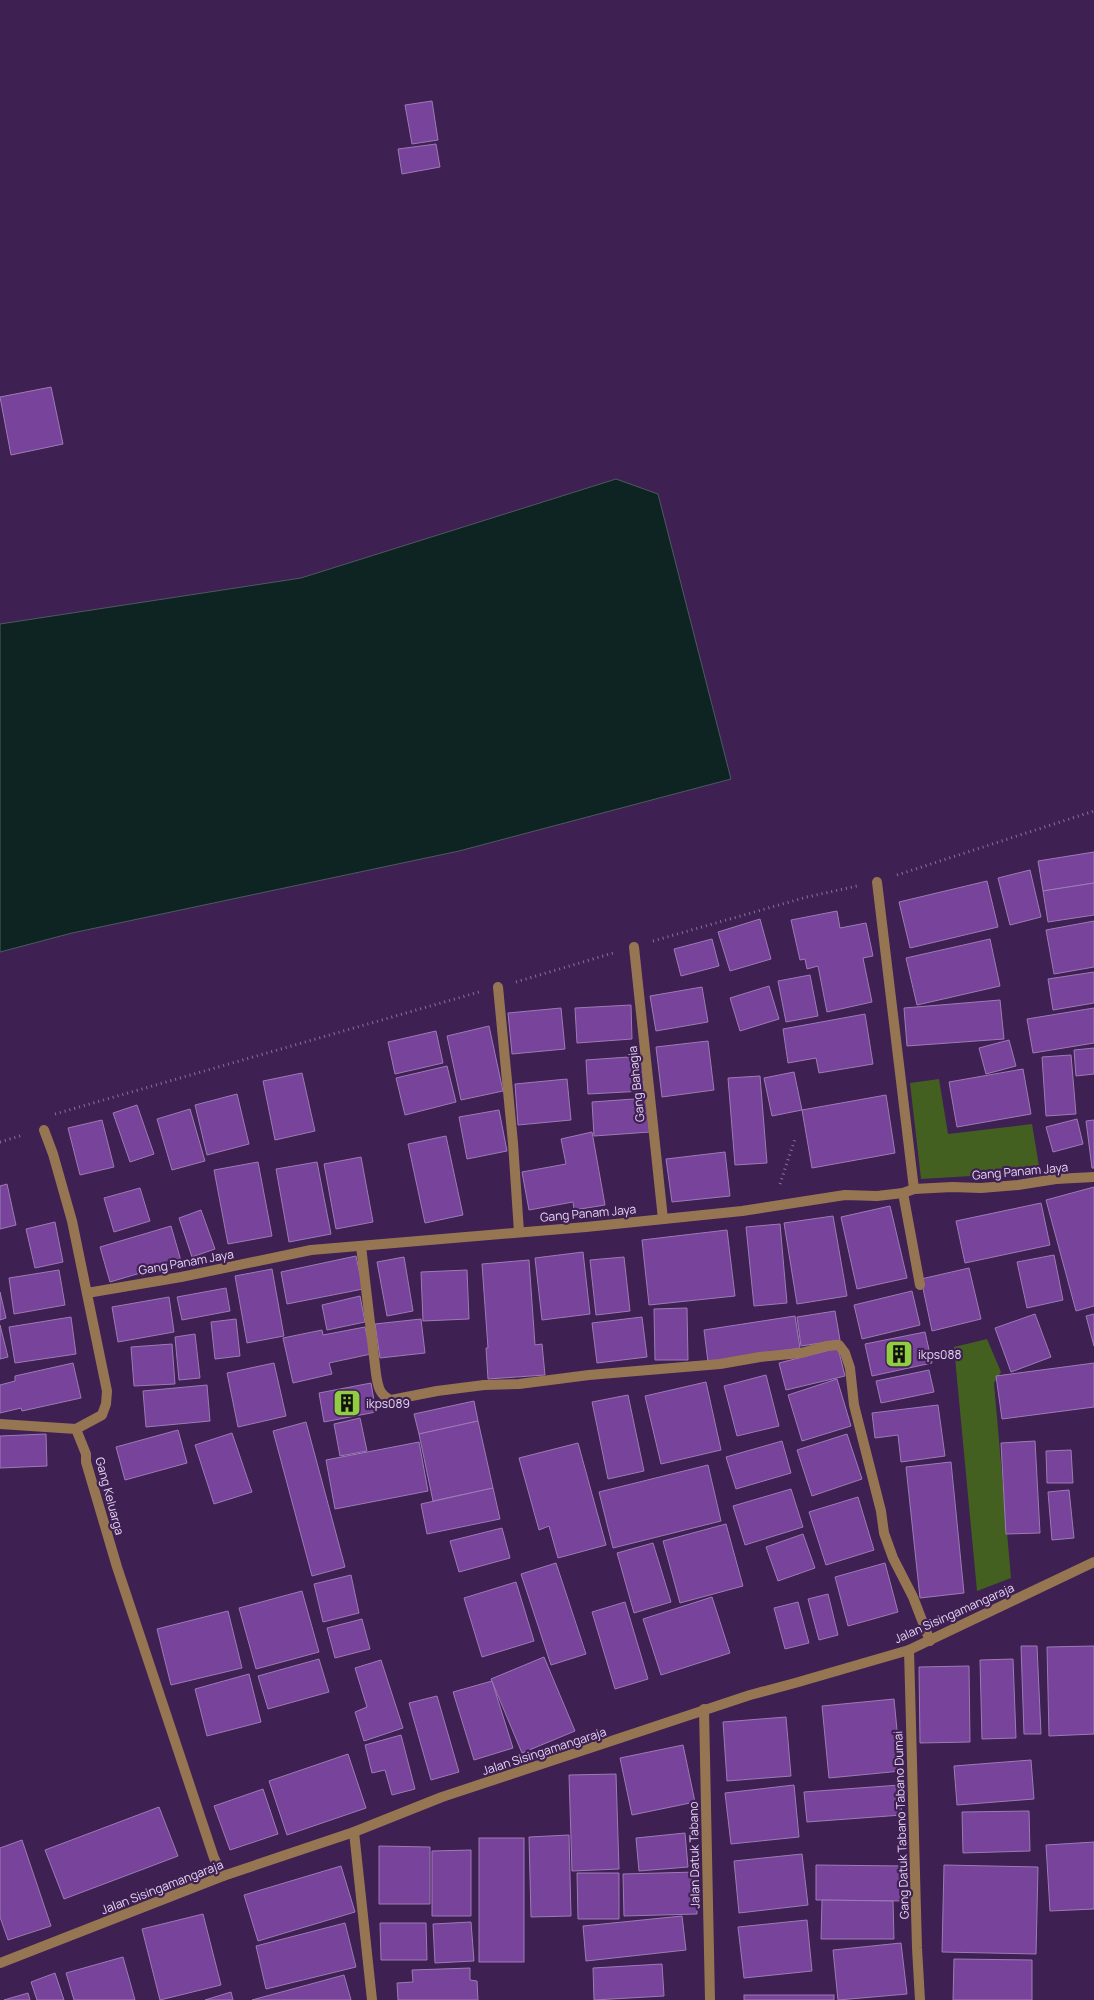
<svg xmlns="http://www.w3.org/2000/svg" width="1094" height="2000" font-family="Manrope,sans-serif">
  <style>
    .green { fill: #436020 }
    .water { fill: #0e2423; stroke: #4e5961 }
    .building { fill: #78439b; stroke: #9c7bb5 }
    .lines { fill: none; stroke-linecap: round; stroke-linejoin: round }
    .path { stroke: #8a729b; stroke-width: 3; stroke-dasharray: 1 4; stroke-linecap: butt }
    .lane { stroke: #967652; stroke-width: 10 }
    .street { stroke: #967652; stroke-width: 10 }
    .labels { text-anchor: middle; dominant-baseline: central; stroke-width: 4.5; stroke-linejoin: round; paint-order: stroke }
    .street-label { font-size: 12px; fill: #e5d4f3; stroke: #3e2052 }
    .poi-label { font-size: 12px; fill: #e5d4f3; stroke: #3e2052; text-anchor: start }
  </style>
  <rect width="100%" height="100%" fill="#3e2052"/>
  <g class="green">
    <polygon points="939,1079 948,1134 1032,1124 1040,1172 921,1179 910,1083"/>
    <polygon points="987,1339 1001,1372 994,1383 1011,1578 977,1591 954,1347"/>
  </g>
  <polygon class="water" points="616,479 658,494 731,779 459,851 72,933 0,952 0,624 301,578"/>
  <g class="building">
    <polygon points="432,101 438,140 412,144 405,105"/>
    <polygon points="436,144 440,167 402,174 398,149"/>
    <polygon points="51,387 63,444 11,455 0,397"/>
    <polygon points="1094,852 1094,883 1043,891 1038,861"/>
    <polygon points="1030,870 1041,917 1010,925 998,878"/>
    <polygon points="987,881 998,927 910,948 899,902"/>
    <polygon points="1094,883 1094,915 1048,922 1043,891"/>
    <polygon points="837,911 840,928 866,923 873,956 863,958 872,1002 827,1012 818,966 807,969 805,959 800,960 791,920"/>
    <polygon points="760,919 771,959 730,971 718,932"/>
    <polygon points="1094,921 1094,967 1054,974 1046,930"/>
    <polygon points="712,939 719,966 681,976 674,949"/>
    <polygon points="990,939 1000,986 917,1005 906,958"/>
    <polygon points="1094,972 1094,1003 1053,1010 1048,979"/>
    <polygon points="810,975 818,1016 786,1022 778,981"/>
    <polygon points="769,986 779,1019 740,1031 730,998"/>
    <polygon points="702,987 708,1022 656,1031 650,996"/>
    <polygon points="1000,1000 1004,1039 907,1046 904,1008"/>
    <polygon points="631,1005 632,1039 577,1043 575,1008"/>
    <polygon points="561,1008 565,1049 512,1054 508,1013"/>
    <polygon points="1094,1008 1094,1043 1033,1053 1027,1019"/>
    <polygon points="865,1014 873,1064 819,1073 816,1058 788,1063 783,1029"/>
    <polygon points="489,1026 503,1091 461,1100 447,1036"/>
    <polygon points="436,1031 443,1063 395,1074 388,1042"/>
    <polygon points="1009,1040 1016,1066 986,1074 979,1048"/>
    <polygon points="708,1041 714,1090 662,1097 656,1047"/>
    <polygon points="1094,1048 1094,1074 1076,1076 1074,1050"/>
    <polygon points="1071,1055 1076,1114 1046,1116 1042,1057"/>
    <polygon points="642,1056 644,1091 588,1094 586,1060"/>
    <polygon points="447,1066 456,1102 405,1115 396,1078"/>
    <polygon points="1023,1069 1031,1114 957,1127 949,1082"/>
    <polygon points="794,1072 802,1110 772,1116 764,1078"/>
    <polygon points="302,1073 315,1131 275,1140 263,1081"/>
    <polygon points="760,1076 767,1163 735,1165 728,1078"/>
    <polygon points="567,1079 571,1120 518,1125 515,1084"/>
    <polygon points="237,1094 249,1144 207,1155 195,1105"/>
    <polygon points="886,1095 895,1153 812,1168 802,1110"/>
    <polygon points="648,1098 650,1132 594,1136 592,1102"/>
    <polygon points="137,1105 154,1154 130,1162 113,1113"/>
    <polygon points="190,1109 205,1161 172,1170 157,1119"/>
    <polygon points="499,1110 507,1151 467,1159 459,1117"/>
    <polygon points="1077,1119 1083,1144 1053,1152 1046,1127"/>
    <polygon points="102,1120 114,1167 80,1175 68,1128"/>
    <polygon points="1094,1120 1094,1168 1092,1168 1086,1121"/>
    <polygon points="592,1132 605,1205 574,1210 573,1202 529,1210 522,1172 566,1164 561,1139"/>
    <polygon points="446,1136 463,1215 425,1223 408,1144"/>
    <polygon points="725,1152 730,1196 672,1202 666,1159"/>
    <polygon points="361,1157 373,1222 336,1229 324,1164"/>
    <polygon points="258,1162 272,1236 228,1244 214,1170"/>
    <polygon points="317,1162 331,1234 289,1242 276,1169"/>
    <polygon points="7,1184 16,1225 0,1229 0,1186"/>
    <polygon points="1094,1187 1094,1306 1076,1311 1046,1200"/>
    <polygon points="140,1188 150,1221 114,1232 104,1198"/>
    <polygon points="1041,1203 1050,1245 965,1263 956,1221"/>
    <polygon points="890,1206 907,1278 857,1289 841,1217"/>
    <polygon points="201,1210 215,1249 192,1257 179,1218"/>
    <polygon points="833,1216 847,1296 797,1304 784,1223"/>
    <polygon points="55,1222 63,1262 35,1268 26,1229"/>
    <polygon points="780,1224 787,1303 754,1306 746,1227"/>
    <polygon points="171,1226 181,1261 110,1282 100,1247"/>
    <polygon points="727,1230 735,1296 649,1305 642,1240"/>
    <polygon points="583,1252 590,1314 542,1320 535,1258"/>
    <polygon points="1054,1255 1063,1300 1027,1308 1017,1262"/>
    <polygon points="356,1256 363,1289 287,1304 281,1272"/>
    <polygon points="404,1257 413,1311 387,1316 377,1262"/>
    <polygon points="624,1257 630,1311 596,1315 590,1260"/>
    <polygon points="529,1260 535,1345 542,1344 545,1375 488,1379 486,1348 488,1348 482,1264"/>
    <polygon points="969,1268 981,1319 932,1331 921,1279"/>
    <polygon points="272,1269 284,1336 247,1343 235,1276"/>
    <polygon points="59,1270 65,1305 14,1314 9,1278"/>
    <polygon points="467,1270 469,1319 423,1321 421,1272"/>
    <polygon points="226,1288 230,1311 182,1320 177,1297"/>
    <polygon points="912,1291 920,1325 862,1339 854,1305"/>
    <polygon points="0,1292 6,1318 0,1320"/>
    <polygon points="360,1296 365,1322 327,1330 322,1305"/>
    <polygon points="169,1297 174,1332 118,1342 112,1307"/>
    <polygon points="687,1308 688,1360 655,1360 654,1309"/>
    <polygon points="835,1311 840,1340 801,1346 797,1317"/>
    <polygon points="1035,1314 1051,1357 1011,1372 995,1328"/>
    <polygon points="1094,1314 1094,1346 1086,1316"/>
    <polygon points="795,1316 800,1348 708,1362 704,1330"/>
    <polygon points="71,1317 76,1354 15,1363 9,1327"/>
    <polygon points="642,1317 647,1357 597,1363 592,1323"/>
    <polygon points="236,1319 240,1356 215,1359 211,1322"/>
    <polygon points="421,1319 425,1353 380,1358 375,1324"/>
    <polygon points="0,1325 8,1357 0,1359"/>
    <polygon points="365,1327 371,1354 329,1363 332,1374 293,1383 283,1338 322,1330 323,1335"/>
    <polygon points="925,1332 932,1363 872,1376 865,1344"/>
    <polygon points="195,1334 200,1378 179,1380 175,1337"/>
    <polygon points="172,1344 175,1384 134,1386 131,1347"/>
    <polygon points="838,1348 845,1376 786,1390 779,1363"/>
    <polygon points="73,1363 81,1398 22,1411 21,1408 0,1413 0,1385 15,1381 15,1376"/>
    <polygon points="274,1363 286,1416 238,1427 227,1373"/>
    <polygon points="1094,1363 1094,1407 1002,1419 996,1376"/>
    <polygon points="929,1370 934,1392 881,1403 876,1381"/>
    <polygon points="766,1375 779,1426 737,1436 724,1386"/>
    <polygon points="837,1379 851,1426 802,1441 788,1395"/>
    <polygon points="706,1382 721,1450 661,1464 645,1396"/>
    <polygon points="371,1383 376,1412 324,1422 319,1393"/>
    <polygon points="207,1385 210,1421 146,1427 143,1391"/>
    <polygon points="628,1395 644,1471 608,1479 592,1402"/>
    <polygon points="474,1401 478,1421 419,1434 414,1414"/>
    <polygon points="938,1405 945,1456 901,1462 898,1435 875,1438 872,1413"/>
    <polygon points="360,1418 367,1451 340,1456 334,1424"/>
    <polygon points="478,1421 493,1488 433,1501 419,1434"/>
    <polygon points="306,1422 345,1567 312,1576 273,1431"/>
    <polygon points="178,1430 187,1463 125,1480 116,1447"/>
    <polygon points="232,1433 252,1492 214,1504 195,1445"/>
    <polygon points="46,1434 47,1466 0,1468 0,1436"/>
    <polygon points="847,1434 862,1479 812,1496 797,1450"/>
    <polygon points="782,1441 791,1473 736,1489 726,1457"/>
    <polygon points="1035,1441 1040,1533 1006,1534 1001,1443"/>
    <polygon points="419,1442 428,1491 335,1509 326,1460"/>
    <polygon points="578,1443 606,1545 558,1558 549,1526 539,1530 519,1458"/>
    <polygon points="1071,1450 1073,1483 1047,1483 1046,1451"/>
    <polygon points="951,1462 964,1593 920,1598 906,1467"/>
    <polygon points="708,1465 721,1521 613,1548 599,1492"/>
    <polygon points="493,1488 500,1519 427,1534 421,1504"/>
    <polygon points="791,1489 803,1527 745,1545 733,1506"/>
    <polygon points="1069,1490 1074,1538 1052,1540 1048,1492"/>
    <polygon points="858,1497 874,1550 826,1565 809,1512"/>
    <polygon points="726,1524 743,1586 680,1603 663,1541"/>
    <polygon points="502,1528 510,1558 459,1572 450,1541"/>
    <polygon points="803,1534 815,1568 778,1581 766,1547"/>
    <polygon points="653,1543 671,1602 634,1613 617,1553"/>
    <polygon points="556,1563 586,1654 551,1665 521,1574"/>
    <polygon points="885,1563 898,1612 848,1626 835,1577"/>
    <polygon points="351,1575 359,1613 323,1622 314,1584"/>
    <polygon points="516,1582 534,1641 482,1657 464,1598"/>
    <polygon points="302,1591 319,1652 256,1669 239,1608"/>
    <polygon points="828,1594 838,1635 819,1640 808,1599"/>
    <polygon points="712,1597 730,1653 661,1675 643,1619"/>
    <polygon points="625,1602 648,1679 615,1689 592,1612"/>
    <polygon points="798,1602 809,1643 785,1649 774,1608"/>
    <polygon points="228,1611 242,1668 171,1685 157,1629"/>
    <polygon points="362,1619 370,1649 335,1658 327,1628"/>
    <polygon points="1021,1646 1037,1646 1041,1734 1024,1734"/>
    <polygon points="1094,1646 1094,1734 1049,1736 1047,1647"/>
    <polygon points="544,1657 575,1731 522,1753 491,1679"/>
    <polygon points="319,1659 329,1692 268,1709 258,1676"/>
    <polygon points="1013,1659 1016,1738 982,1739 980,1660"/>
    <polygon points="381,1660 403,1728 364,1741 355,1712 367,1707 355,1668"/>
    <polygon points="969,1666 970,1742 920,1743 919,1667"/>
    <polygon points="249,1674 261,1722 207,1736 195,1689"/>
    <polygon points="492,1681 513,1748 474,1760 453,1692"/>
    <polygon points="437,1696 459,1772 431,1780 409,1703"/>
    <polygon points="894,1699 901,1771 829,1778 822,1706"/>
    <polygon points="786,1717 791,1776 727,1781 723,1722"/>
    <polygon points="401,1735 415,1789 392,1795 385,1770 372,1773 365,1745"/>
    <polygon points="683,1745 695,1802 632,1815 620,1758"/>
    <polygon points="348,1754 366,1808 287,1835 269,1781"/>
    <polygon points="1031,1760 1034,1799 957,1805 954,1766"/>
    <polygon points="616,1774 619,1869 572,1871 569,1775"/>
    <polygon points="794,1785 799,1837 731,1844 725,1793"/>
    <polygon points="900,1785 902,1815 807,1822 804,1792"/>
    <polygon points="263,1789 278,1834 230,1850 214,1806"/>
    <polygon points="159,1807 178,1856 64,1899 45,1850"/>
    <polygon points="1029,1811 1030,1851 963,1853 962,1812"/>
    <polygon points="685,1833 688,1867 639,1871 636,1838"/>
    <polygon points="569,1835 571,1916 531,1917 529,1837"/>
    <rect x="479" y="1838" width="45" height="124"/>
    <polygon points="22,1840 51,1926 8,1940 0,1917 0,1848"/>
    <polygon points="1094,1842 1094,1909 1050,1911 1046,1845"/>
    <polygon points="379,1846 430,1847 430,1904 379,1904"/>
    <polygon points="471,1850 471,1916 432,1916 432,1851"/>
    <polygon points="802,1854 808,1905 739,1913 734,1861"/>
    <polygon points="816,1865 904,1866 904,1901 816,1900"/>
    <polygon points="944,1865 1038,1867 1036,1954 942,1952"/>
    <polygon points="341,1866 355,1912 258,1941 244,1895"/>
    <polygon points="696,1872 697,1914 624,1916 623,1874"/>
    <polygon points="577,1873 619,1873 619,1919 578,1919"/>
    <polygon points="822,1900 893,1901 894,1939 821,1939"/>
    <polygon points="203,1914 221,1985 160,2000 142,1929"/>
    <polygon points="682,1916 686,1950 586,1961 583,1926"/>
    <polygon points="807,1920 812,1971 744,1978 738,1927"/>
    <polygon points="471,1922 474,1961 435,1963 433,1924"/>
    <polygon points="345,1923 356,1967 266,1989 256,1946"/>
    <polygon points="380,1923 426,1923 427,1960 381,1960"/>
    <polygon points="901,1943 907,1994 838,2000 833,1950"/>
    <polygon points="123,1957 135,2000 74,2000 66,1973"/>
    <polygon points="954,1959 1032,1960 1032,2000 953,2000"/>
    <polygon points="662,1964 664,1996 594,2000 593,1968"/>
    <polygon points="470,1968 470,1980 477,1981 478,2000 398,2000 397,1983 413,1982 412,1970"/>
    <polygon points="55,1973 64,2000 37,2000 31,1982"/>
    <polygon points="344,1975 351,2000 252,2000"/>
    <polygon points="231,1992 233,2000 205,2000"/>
    <polygon points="28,1993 30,2000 4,2000"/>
    <rect x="744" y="1995" width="90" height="5"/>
  </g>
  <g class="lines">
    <g class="path">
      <polyline points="897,875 1094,811"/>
      <polyline points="653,941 807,897 857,886"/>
      <polyline points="516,982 613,953"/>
      <polyline points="55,1114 479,992"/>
      <polyline points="0,1142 23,1135"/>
      <polyline points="780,1184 795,1139"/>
    </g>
    <polyline class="lane" points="903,1193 920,1285"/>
    <g class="street">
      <polyline points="877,882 914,1189"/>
      <polyline points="634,947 663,1219"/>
      <polyline points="498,987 513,1143 519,1232"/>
      <polyline points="44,1130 53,1154 72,1221 107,1391 106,1404 102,1415 76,1429 86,1454 86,1462 117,1567 214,1858 223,1876"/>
      <path d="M361,1246L376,1374C378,1386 379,1395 391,1400L437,1391L484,1385L519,1384L589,1375L720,1364L760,1357L801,1353L826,1346L839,1345L845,1353L850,1368L854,1405L881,1511L884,1533L893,1558L913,1597L930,1641"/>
      <polyline points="87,1293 181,1277 311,1250 586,1227 742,1211 845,1195 877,1196 903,1193 914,1189 952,1187 981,1188 1018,1185 1056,1179 1094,1177"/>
      <polyline points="0,1424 76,1429"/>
      <polyline points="909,1650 917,1948 920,2000"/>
      <polyline points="704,1709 710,2000"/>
      <polyline points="354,1832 372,2000"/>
      <polyline points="0,1963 223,1876 354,1832 442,1797 750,1695 795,1683 909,1650 1094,1562"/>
    </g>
  </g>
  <defs>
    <symbol id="building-square" viewBox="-11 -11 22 22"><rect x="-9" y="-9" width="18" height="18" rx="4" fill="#91cd40" stroke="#3e2052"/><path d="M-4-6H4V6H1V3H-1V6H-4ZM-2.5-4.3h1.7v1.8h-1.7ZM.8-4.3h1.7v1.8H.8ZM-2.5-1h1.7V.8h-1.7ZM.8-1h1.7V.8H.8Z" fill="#111"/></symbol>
  </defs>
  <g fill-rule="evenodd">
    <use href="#building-square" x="883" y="1338" width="32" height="32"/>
    <use href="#building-square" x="331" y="1387" width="32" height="32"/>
  </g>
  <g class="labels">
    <g class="street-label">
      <text transform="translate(636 1084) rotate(-96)">Gang Bahagia</text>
      <text transform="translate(1020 1171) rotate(-5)">Gang Panam Jaya</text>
      <text transform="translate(588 1213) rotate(-5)">Gang Panam Jaya</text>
      <text transform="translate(186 1262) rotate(-10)">Gang Panam Jaya</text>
      <text transform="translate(110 1496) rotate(75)">Gang Keluarga</text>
      <text transform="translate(954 1613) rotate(-24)">Jalan Sisingamangaraja</text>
      <text transform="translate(544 1751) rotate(-18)">Jalan Sisingamangaraja</text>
      <text transform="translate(901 1825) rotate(-92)">Gang Datuk Tabano Tabano Dumai</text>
      <text transform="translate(694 1855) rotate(-91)">Jalan Datuk Tabano</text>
      <text transform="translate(162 1887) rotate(-21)">Jalan Sisingamangaraja</text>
    </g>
    <g class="poi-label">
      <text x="918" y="1354">ikps088</text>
      <text x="366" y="1403">ikps089</text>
    </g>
  </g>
</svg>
